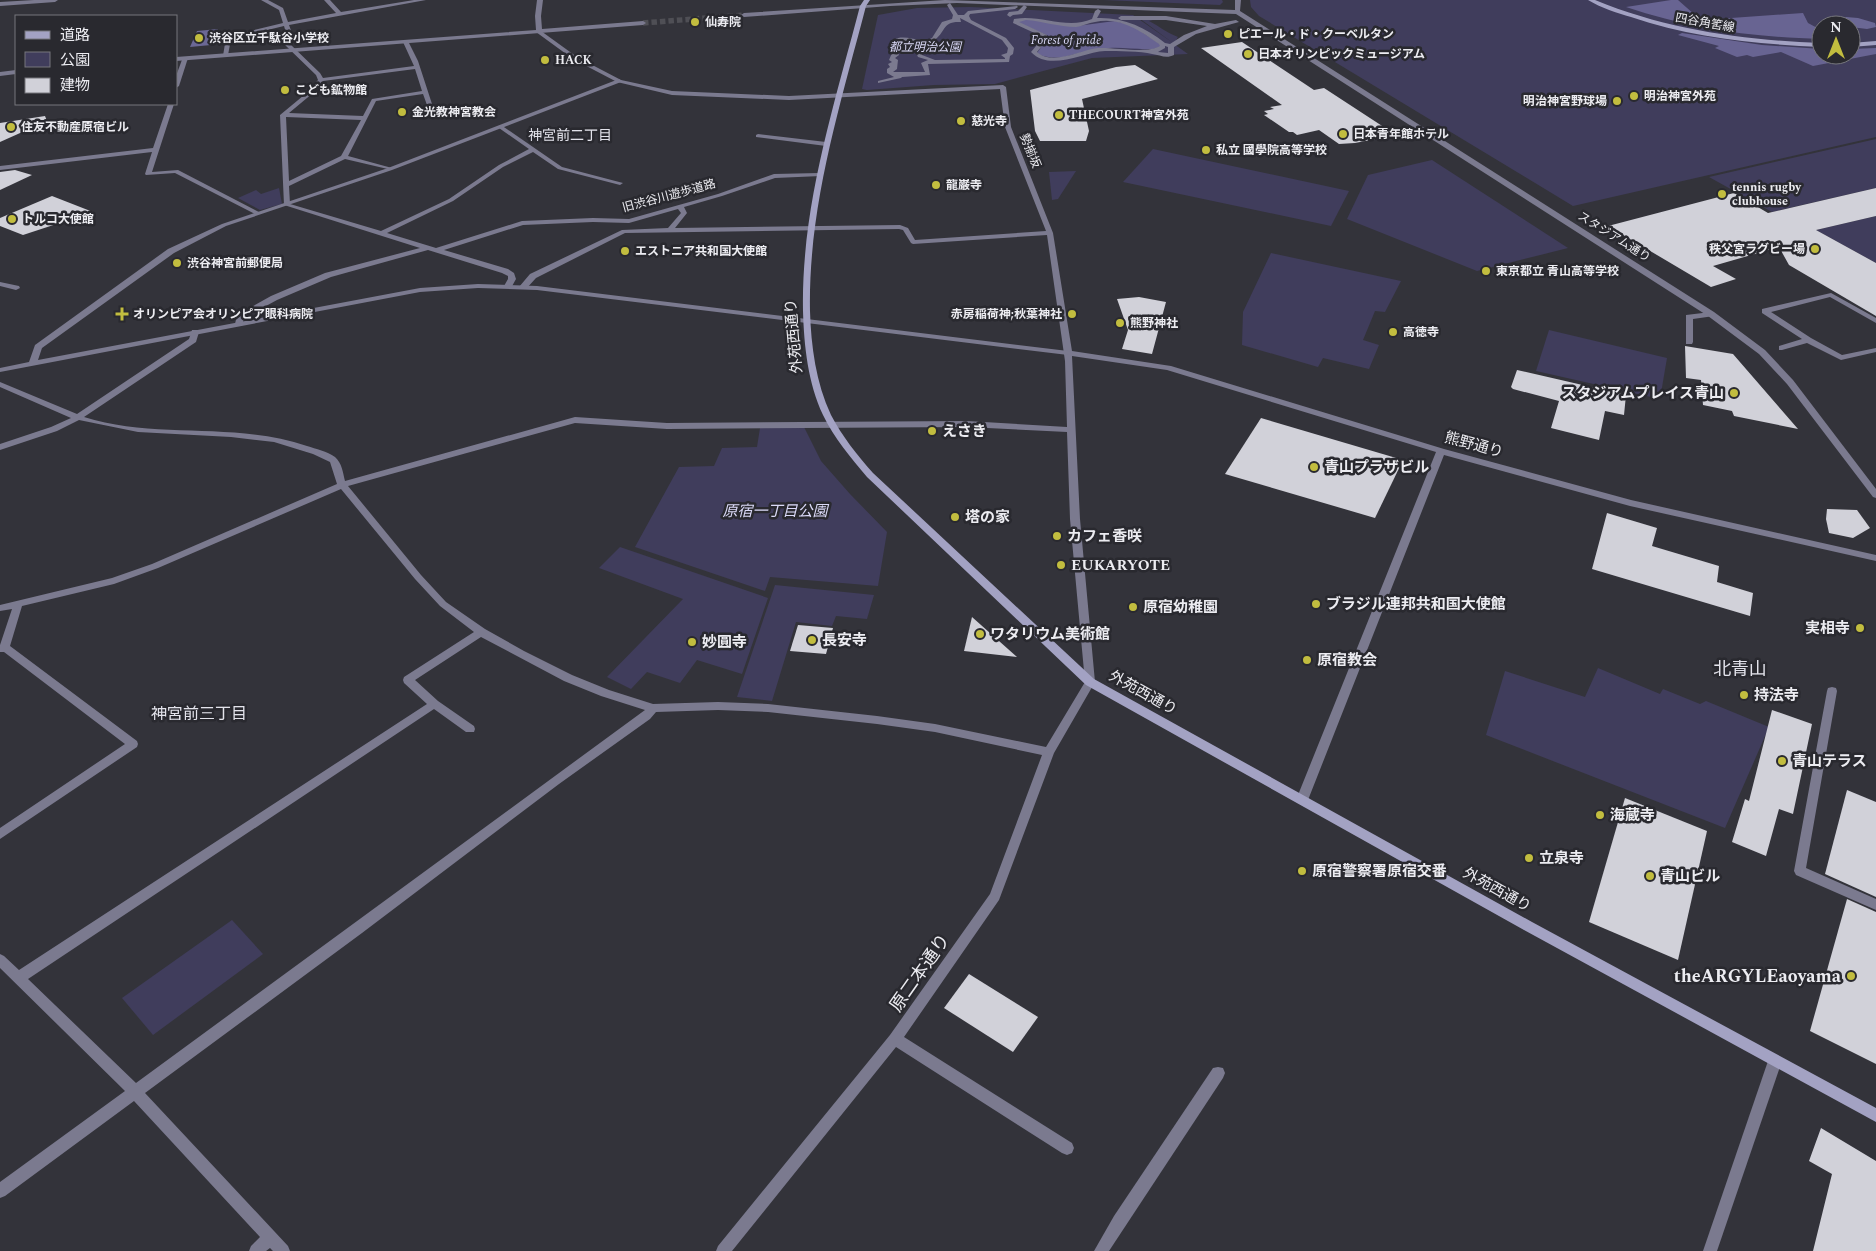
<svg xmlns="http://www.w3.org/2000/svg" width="1876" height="1251" font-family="Spectral,'Noto Sans JP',serif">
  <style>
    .green { fill: #403d5c; fill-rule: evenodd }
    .forest { fill: #686492 }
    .water { fill: #6b6895 }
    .building { fill: #d1d1d9 }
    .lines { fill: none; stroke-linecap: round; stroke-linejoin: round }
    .tertiary-tunnel { stroke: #4f4f55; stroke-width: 5.5; stroke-dasharray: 5.5 3; stroke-linecap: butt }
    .pedestrian { fill: #7b7a8f; fill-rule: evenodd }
    .minor { fill: #7b7a8f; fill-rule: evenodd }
    .tertiary { fill: #7b7a8f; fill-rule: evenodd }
    .secondary { fill: #a3a2c3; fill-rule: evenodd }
    .poi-dot { fill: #c2bd3f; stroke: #29292f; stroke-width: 2 }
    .labels { text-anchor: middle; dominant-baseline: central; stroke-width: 5; stroke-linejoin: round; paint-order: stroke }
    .far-poi-label { font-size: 12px; font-weight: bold; fill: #ececf1; stroke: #29292f; text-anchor: start }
    .far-street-label { font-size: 12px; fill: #ececf1; stroke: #29292f }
    .far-park-label { font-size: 12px; font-style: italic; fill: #dad9f7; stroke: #29292f }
    .far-neighbourhood-label { font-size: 14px; fill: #e3e3eb; stroke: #29292f }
    .street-label { font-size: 15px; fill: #ececf1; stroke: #29292f }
    .poi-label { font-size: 15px; font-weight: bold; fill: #ececf1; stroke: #29292f; text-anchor: start }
    .park-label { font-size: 15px; font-style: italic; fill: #dad9f7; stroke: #29292f }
    .neighbourhood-label { font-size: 16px; fill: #e3e3eb; stroke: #29292f }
    .quarter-label { font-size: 18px; fill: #e3e3eb; stroke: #29292f }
    .near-street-label { font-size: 18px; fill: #ececf1; stroke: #29292f }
    .near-poi-label { font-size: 18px; font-weight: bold; fill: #ececf1; stroke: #29292f; text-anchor: end }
  </style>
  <rect width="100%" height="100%" fill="#33333a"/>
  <g class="green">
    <polygon points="1103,0 1222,0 1223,2 1220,5"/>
    <path d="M1250,0H1876V137L1573,206L1259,16L1251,7ZM1821,25H1851V55H1821Z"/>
    <path d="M970,7L1133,15L1173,43L1139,18H1154L1153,20L1149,21C1159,26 1167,33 1178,37L1174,44L1188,54L1092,58L995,84L934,85L867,90L862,89L878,15L917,8Z"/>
    <polygon points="1876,139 1876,188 1772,212 1709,177"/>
    <polygon points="1153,149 1349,191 1331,226 1123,182"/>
    <polygon points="1432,160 1568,248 1477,271 1347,219 1368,175"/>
    <polygon points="1076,171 1058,199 1052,200 1049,172"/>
    <polygon points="279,188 282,204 260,210 238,198 256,190 261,194"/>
    <polygon points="1876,216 1876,263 1816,230"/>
    <polygon points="1271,253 1401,281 1385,312 1375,311 1363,340 1379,345 1369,369 1323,358 1318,367 1242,345 1243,312"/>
    <polygon points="1549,330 1667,358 1660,399 1536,371"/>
    <polygon points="804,427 821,461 850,494 887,532 878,586 770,577 765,591 635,547 679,467 714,466 722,448 757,447 760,428"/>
    <polygon points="620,547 768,598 742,674 697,660 680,683 647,672 631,689 607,677 683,599 599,568"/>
    <polygon points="775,585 874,595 867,619 836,616 832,626 796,622 772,701 737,697"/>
    <polygon points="1598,668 1660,694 1663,689 1700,704 1706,701 1769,727 1725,828 1486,735 1505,671 1585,697"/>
    <polygon points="232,920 263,954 153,1035 122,998"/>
  </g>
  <g class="forest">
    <path d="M1671,0H1678L1695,15L1717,19L1803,13L1808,23L1821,30V39C1751,37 1692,29 1626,7Z"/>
    <path d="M1026,19L1077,26L1115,21L1131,25L1160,44V48C1142,51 1127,47 1109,48C1093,49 1079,53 1064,57C1056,58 1044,58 1037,53L1049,36L1019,23V21Z"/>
    <polygon points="1682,33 1762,45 1821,49 1821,55 1851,55 1851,49 1876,48 1876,54 1813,66 1781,52 1753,57 1747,55 1737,57 1715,48 1719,46 1678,35"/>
  </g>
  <g class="water">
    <polygon points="1846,17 1858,18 1875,23 1876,27 1867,29 1851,27 1851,25 1846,25 1841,22 1841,20"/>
    <polygon points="218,29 211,45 190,47 197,31"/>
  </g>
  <g class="building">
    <polygon points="1242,42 1314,90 1324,88 1396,135 1355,143 1339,144 1319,130 1297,135 1293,132 1289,132 1264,115 1268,114 1264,111 1274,109 1270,107 1282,105 1201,48"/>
    <polygon points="1135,65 1158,79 1082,99 1089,131 1086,141 1040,141 1035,131 1030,90 1116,67"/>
    <polygon points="45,116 47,121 0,142 0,123"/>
    <polygon points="15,170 32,175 0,190 0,172"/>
    <polygon points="1876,188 1876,216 1816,230 1876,263 1876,316 1789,265 1779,247 1713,266 1736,279 1711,287 1608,226 1734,193 1768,213"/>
    <polygon points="52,196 93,212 23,235 0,226 0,218"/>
    <polygon points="1139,297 1166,302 1152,354 1122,349 1128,330 1117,299"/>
    <polygon points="1685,346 1733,354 1798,429 1734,416 1732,411 1703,405 1701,380 1686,378"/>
    <polygon points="1517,370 1626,395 1624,415 1605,411 1599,440 1551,428 1559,401 1513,389 1511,387"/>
    <polygon points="1261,418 1403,460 1375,518 1225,474"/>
    <polygon points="1827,509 1857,510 1870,528 1853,538 1829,533 1826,519"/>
    <polygon points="1607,513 1657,528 1652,546 1719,566 1717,582 1753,593 1750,616 1592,569"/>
    <polygon points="972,617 1017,657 964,651"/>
    <polygon points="798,625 833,628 826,654 790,651"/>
    <polygon points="1772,710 1812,724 1793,814 1779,809 1766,856 1732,842 1745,799 1749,801"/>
    <polygon points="1847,790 1876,802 1876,897 1825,874"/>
    <polygon points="1625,798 1707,831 1678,960 1589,922"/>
    <polygon points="1847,899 1876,912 1876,1064 1810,1031"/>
    <polygon points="969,974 1038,1017 1013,1052 944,1008"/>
    <polygon points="1821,1128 1876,1161 1876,1251 1813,1251 1832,1174 1809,1161"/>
  </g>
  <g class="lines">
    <polyline class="tertiary-tunnel" points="643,23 744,15"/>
    <g class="pedestrian">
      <path d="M950,3L958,15H964L968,11L1017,6L1018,7L1015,9L970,14L969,16L971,20L1006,38L1014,48L1013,54L1010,56L1009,62L928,64L930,75L902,77L901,78L878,83V81L894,77L887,73V69L890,67L888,64L892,62L889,60L892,53L890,52L891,49L894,47V40C904,33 920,44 932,38L942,22L952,19L953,15L947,5ZM960,18L1002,40L1008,48L1007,53L1001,55L1005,58V59L935,60L922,55L921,51L935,44L936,43L933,41C947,32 941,21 961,22ZM899,41L919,44L929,43L915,50L918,57L928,60L921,63L925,72H893L897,69L898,60L895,58L899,55L897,51L900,49Z"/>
      <polygon points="1024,5 1027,7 1022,14 1013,15 1010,17 1007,15 1009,12 1018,11"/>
      <path d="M1098,9L1101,11L1097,18C1123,17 1145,27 1165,43L1170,44L1184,35L1207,26L1166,20H1121L1118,18L1121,16H1166L1215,24L1236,20L1239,22L1196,34L1174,47V55C1166,59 1160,55 1152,54C1141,51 1117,51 1105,51C1083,52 1050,72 1031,52L1041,40V36L1013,23L1014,19C1040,14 1067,30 1092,19L1095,11ZM1026,20C1042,21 1059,27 1076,27C1083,26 1088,23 1095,22C1119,16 1141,31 1159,44L1160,46C1148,54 1114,47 1098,48C1080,50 1053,66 1037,52L1047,40V35L1019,22ZM1165,46L1168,47V53L1158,52L1165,48Z"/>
      <polygon points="1831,293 1876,318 1876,323 1830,297 1771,312 1811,338 1842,355 1876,348 1876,352 1841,360 1807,343 1782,350 1779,350 1779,346 1802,339 1762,313 1762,309"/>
    </g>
    <g class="minor">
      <polygon points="34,0 58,0 55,2 0,6 0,2"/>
      <path d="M261,0H268L283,8L288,22L336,13L324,0H330L341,12L414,0H426L289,25L293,36L291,45L320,73L323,78L414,66L403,42L408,41L418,61L432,104L427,105L423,94L376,101L348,156L392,168V170L345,159L289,186L290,204L381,231L449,199L499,165L529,149L499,128L498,127L501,125L562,167L623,183L620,185L558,169L533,152L503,167L453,201L387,233L436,248L522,221L593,218L629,219L718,194L774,174L819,173L821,174V176L775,178L722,196L684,207L687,213L675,228L900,225L908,228L915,240L1046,231L1005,127L1000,89L789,100L672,95L617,82L573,59L536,32L541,31L577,57L621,80L672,91L789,96L1003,85L1006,87L1011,127L1053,233L1072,351L1171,366L1444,449L1631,500L1876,555V561L1630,506L1444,455L1308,800L1306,803L1302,805L1298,803L1296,800L1436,452L1167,370L1072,356L1080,519L1095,682L1054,753L999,900L904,1037L1072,1143L1074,1148L1072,1153L1067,1155L1062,1153L896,1047L732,1251H716L718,1246L890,1035L990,894L1042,755L935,732L877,724L768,712L718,710L656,712L650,719L559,784L362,933L145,1093L288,1246L290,1251H273L270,1248L266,1251H249L251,1246L260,1237L134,1101L5,1196L0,1198V1182L125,1091L0,968V954L4,956L19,970L427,704L404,683L403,680L404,677L474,632L440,606L415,579L341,489L158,568L114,584L22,606L10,646L137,741L138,744L137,747L0,839V828L125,744L4,652H0V645L12,609L0,611V605L112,578L152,564L337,484L330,462L313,454L274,442L231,437L138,432L79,420L57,431L0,450V444L51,427L71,418L0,387V382L77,414L189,339L192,330H198L199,332L196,342L84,417C156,440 235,421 307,446C316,449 327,451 335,457C342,463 343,473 345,481L575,417L667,423L967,421L1067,427L1065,361L1047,235L913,244L911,243L903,230L899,229L625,233L536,278L526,289H523L519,287L530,274L622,230L668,228L681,213L678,209L629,223L593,222L523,225L444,250L508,269L514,273L516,279L511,288H505L504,286L508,279V276L502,273L428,250L331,277L277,300L244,318L242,326H236L235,324L237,315L271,296L325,273L420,248L284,205L280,115L309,91L318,80L316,75L285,45L287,36L284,26L231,39L228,55L223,56L226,37L283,23L279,10ZM415,69L422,91L372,99L363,116L289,113L313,93L323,81ZM286,117L361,120L341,156L289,181ZM575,423L667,429L967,427L1067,432L1070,519L1085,682L1046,747L935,724L877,716L768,704L718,702L653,704L609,690L572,675L524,651L485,629L446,602L421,575L348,486ZM481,637L564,681L601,696L645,710L136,1083L28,979L434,709L466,732H474L475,729L474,726L438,701L415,680Z"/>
      <polygon points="183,57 188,58 179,86 176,88 176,76"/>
      <polygon points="168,104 174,104 152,172 178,170 259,212 259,214 255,214 175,173 146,175 145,174 152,152 0,170 0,166 153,148"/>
      <polygon points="758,134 826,142 829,144 826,146 756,137 756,135"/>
      <polygon points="0,282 19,286 20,288 16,290 0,286"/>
      <polygon points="1711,312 1714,312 1714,316 1693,319 1693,342 1692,344 1686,344 1686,315"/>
      <polygon points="1832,687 1836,688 1837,691 1806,868 1876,899 1876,910 1796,875 1794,871 1827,691 1828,688"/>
      <polygon points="1775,1055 1780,1057 1782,1061 1717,1251 1703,1251 1768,1061 1770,1057"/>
      <polygon points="1218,1067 1223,1068 1225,1073 1223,1078 1109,1251 1094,1251 1114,1216 1213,1068"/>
    </g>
    <g class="tertiary">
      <polygon points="537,0 543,0 541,16 542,29 643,21 646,23 643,25 176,61 176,57 536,30 535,16"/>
      <polygon points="945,0 1235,10 1235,0 1241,0 1240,11 1714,312 1765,350 1793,380 1876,489 1876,498 1873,497 1787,384 1759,354 1708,316 1236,14 957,3 890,6 744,17 741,15 744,13"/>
      <polygon points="16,70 16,74 0,76 0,72"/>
      <polygon points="619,79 622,81 621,82 392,170 226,226 174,253 42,348 38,360 420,288 478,284 537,286 1068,351 1072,353 1068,355 537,290 478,288 420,292 0,372 0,368 29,362 35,345 168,249 222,224 388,168"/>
    </g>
    <g class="secondary">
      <path d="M864,0H870L866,6C840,106 808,206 810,311C811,346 816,383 831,415C842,436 857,455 873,473L1094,679L1532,922L1876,1108V1122L1524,930L1086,685L867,477C851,458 834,438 823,415C808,383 804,346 803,311C801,206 834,106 860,6Z"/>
      <path d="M1588,0H1595C1668,30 1743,40 1821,43V47C1757,44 1692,38 1631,17C1617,13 1601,8 1588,0Z"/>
      <polygon points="1876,41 1876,45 1851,47 1851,43"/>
    </g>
  </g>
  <g class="poi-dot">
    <circle cx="695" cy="22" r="5"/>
    <circle cx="1228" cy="34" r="5"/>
    <circle cx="199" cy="38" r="5"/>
    <circle cx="1248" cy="54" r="5"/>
    <circle cx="545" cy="60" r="5"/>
    <circle cx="285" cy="90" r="5"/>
    <circle cx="1634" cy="96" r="5"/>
    <circle cx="1617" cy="101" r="5"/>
    <circle cx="402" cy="112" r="5"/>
    <circle cx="1059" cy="115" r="5"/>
    <circle cx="961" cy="121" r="5"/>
    <circle cx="11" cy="127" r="5"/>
    <circle cx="1343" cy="134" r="5"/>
    <circle cx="1206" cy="150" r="5"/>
    <circle cx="936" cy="185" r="5"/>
    <circle cx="1722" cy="194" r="5"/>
    <circle cx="12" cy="219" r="5"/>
    <circle cx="1815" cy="249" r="5"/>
    <circle cx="625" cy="251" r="5"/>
    <circle cx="177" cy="263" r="5"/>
    <circle cx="1486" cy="271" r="5"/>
    <path d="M119.5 306.5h5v5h5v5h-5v5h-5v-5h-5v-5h5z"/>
    <circle cx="1072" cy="314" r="5"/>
    <circle cx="1120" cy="323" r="5"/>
    <circle cx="1393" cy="332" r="5"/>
    <circle cx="1734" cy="393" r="5"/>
    <circle cx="932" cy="431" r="5"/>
    <circle cx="1314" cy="467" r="5"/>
    <circle cx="955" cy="517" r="5"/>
    <circle cx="1057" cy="536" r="5"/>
    <circle cx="1061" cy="565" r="5"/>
    <circle cx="1316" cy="604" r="5"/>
    <circle cx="1133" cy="607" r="5"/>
    <circle cx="1860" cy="628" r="5"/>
    <circle cx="980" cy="634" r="5"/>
    <circle cx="812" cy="640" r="5"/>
    <circle cx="692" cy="642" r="5"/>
    <circle cx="1307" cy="660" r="5"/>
    <circle cx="1744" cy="695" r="5"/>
    <circle cx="1782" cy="761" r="5"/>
    <circle cx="1600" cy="815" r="5"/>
    <circle cx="1529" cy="858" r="5"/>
    <circle cx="1302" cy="871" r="5"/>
    <circle cx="1650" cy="876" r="5"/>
    <circle cx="1851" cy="976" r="5"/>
  </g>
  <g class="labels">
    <g class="far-poi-label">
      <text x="705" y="22">仙寿院</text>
      <text x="1238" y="34">ピエール・ド・クーベルタン</text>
      <text x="209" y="38">渋谷区立千駄谷小学校</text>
      <text x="1258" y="54">日本オリンピックミュージアム</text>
      <text x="555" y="60">HACK</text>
      <text x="295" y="90">こども鉱物館</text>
      <text x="1644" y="96">明治神宮外苑</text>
      <text x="1607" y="101" text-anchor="end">明治神宮野球場</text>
      <text x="412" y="112">金光教神宮教会</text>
      <text x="1069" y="115">THECOURT神宮外苑</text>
      <text x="971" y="121">慈光寺</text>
      <text x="21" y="127">住友不動産原宿ビル</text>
      <text x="1353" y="134">日本青年館ホテル</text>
      <text x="1216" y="150">私立 國學院高等学校</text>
      <text x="946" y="185">龍巌寺</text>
      <text x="1732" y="187">tennis rugby<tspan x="1732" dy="14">clubhouse</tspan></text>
      <text x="22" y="219">トルコ大使館</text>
      <text x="1805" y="249" text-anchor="end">秩父宮ラグビー場</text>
      <text x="635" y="251">エストニア共和国大使館</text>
      <text x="187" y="263">渋谷神宮前郵便局</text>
      <text x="1496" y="271">東京都立 青山高等学校</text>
      <text x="133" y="314">オリンピア会オリンピア眼科病院</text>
      <text x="1062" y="314" text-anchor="end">赤房稲荷神;秋葉神社</text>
      <text x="1130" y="323">熊野神社</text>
      <text x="1403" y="332">高徳寺</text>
    </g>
    <g class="far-street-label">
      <text transform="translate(1705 23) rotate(10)">四谷角筈線</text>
      <text transform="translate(1030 151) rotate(68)">勢揃坂</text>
      <text transform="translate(669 196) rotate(-15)">旧渋谷川遊歩道路</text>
      <text transform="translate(1614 237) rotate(32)">スタジアム通り</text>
    </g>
    <g class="far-park-label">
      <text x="1066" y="40">Forest of pride</text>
      <text x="925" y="47">都立明治公園</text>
    </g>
    <g class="far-neighbourhood-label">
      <text x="570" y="135">神宮前二丁目</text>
    </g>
    <g class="street-label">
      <text transform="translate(794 336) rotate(-95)">外苑西通り</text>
      <text transform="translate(1474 445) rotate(15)">熊野通り</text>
      <text transform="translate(1143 693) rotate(29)">外苑西通り</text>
      <text transform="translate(1497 890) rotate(29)">外苑西通り</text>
    </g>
    <g class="poi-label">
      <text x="1724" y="393" text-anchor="end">スタジアムプレイス青山</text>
      <text x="942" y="431">えさき</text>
      <text x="1324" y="467">青山プラザビル</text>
      <text x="965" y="517">塔の家</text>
      <text x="1067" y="536">カフェ香咲</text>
      <text x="1071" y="565">EUKARYOTE</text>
      <text x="1326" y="604">ブラジル連邦共和国大使館</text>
      <text x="1143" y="607">原宿幼稚園</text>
      <text x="1850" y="628" text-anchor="end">実相寺</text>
      <text x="990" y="634">ワタリウム美術館</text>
      <text x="822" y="640">長安寺</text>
      <text x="702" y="642">妙圓寺</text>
      <text x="1317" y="660">原宿教会</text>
      <text x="1754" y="695">持法寺</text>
      <text x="1792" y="761">青山テラス</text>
      <text x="1610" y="815">海蔵寺</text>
      <text x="1539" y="858">立泉寺</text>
      <text x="1312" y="871">原宿警察署原宿交番</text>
      <text x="1660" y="876">青山ビル</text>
    </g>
    <g class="park-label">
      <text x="775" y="511">原宿一丁目公園</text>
    </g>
    <g class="neighbourhood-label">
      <text x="199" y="714">神宮前三丁目</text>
    </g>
    <g class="quarter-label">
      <text x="1740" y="669">北青山</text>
    </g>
    <g class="near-street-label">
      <text transform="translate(920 973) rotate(-55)">原二本通り</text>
    </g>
    <g class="near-poi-label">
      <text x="1841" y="976">theARGYLEaoyama</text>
    </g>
  </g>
  <rect x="15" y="15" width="162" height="90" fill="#29292f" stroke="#77777d"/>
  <rect x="25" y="31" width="25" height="8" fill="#a3a2c3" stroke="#77777d"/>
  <text x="60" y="40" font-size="15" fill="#ececf1">道路</text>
  <rect x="25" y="52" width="25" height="15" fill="#403d5c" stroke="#77777d"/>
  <text x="60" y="65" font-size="15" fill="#ececf1">公園</text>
  <rect x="25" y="78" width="25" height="15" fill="#d1d1d9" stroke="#77777d"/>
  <text x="60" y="90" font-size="15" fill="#ececf1">建物</text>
  <g transform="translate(1836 40)"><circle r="24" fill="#29292f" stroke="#77777d"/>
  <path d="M0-4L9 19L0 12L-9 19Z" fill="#c2bd3f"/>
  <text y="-8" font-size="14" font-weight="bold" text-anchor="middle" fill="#ececf1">N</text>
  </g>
</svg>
